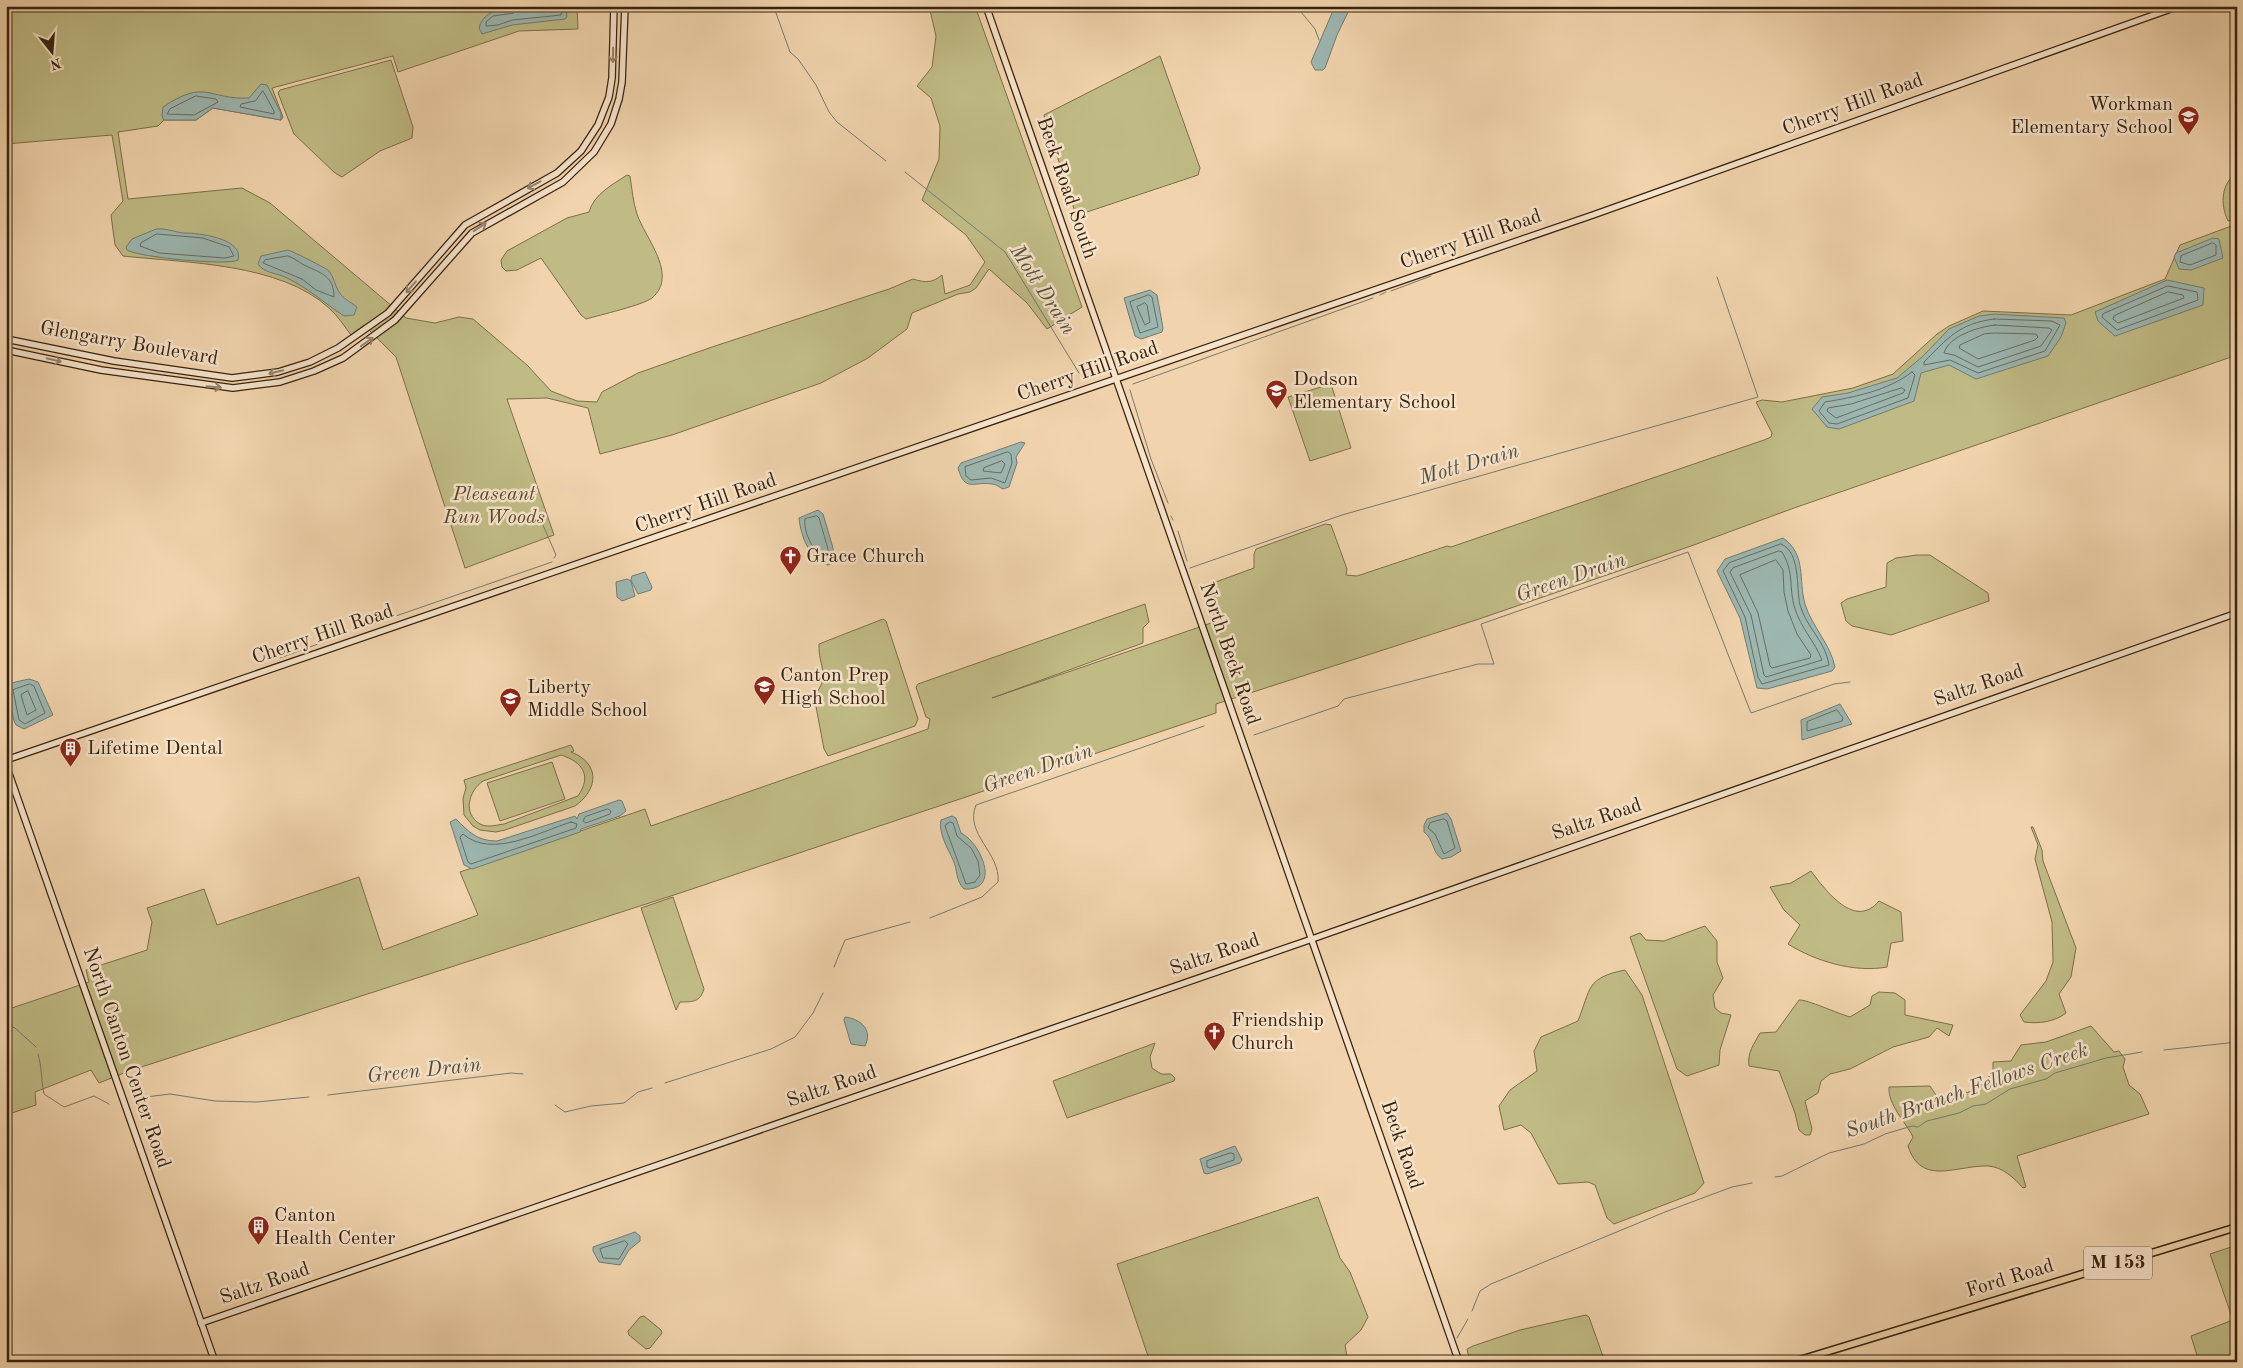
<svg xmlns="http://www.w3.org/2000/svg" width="2243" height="1368" font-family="'Old Standard TT',serif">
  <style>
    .green { fill: #c0bb85; stroke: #7c6e4a; fill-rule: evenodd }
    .water { fill: #9cb7b1; stroke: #747b70 }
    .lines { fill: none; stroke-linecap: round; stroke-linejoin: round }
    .shore { stroke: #6a6c60; stroke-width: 1 }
    .stream { stroke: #747b70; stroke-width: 1 }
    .secondary-casing { stroke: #37220e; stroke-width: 8 }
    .primary-casing { stroke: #37220e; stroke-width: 9 }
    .secondary { stroke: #f6e3ca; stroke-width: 5.5 }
    .primary { stroke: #f1d4ad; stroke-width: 6 }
    .oneway { stroke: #96826c }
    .labels { text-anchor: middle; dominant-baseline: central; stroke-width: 5; stroke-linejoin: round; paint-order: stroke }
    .shield { fill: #f6e3ca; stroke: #705c46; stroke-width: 1 }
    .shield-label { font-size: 19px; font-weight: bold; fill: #37220e }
    .street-label { font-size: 20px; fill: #37220e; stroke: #f6e3ca }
    .poi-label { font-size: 20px; fill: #37220e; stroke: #f6e3ca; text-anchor: start }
    .park-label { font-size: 20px; font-style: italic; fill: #59482c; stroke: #f6e3ca }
    .water-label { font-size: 21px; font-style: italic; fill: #554f3f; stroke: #f6e3ca }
  </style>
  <rect width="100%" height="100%" fill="#f1d4ad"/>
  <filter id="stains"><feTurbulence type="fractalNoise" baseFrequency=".004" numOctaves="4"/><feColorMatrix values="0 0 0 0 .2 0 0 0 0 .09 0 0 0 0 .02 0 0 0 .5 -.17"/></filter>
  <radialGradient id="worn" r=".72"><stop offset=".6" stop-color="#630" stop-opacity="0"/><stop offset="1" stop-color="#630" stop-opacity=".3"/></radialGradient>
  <g class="green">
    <path d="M6,6H577L578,29L519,31L398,72L393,56L272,88L283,117L281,120L213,108L196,120H164L158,126L118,132L128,199L242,188L270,203L406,318L435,323L459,317L473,319L527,365L551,391L577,401L597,402L602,392L638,373L712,347L889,289L913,279C926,283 932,283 942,275L945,294L970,285L985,262L966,235L922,200L939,159L940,126L931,98L917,86L932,67L936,36L929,6H975L1082,307L1047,329L1027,303L989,269L976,288L970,292L958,294L912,313L907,329L868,358L821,383L672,435L600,454L588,408L547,398L507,399L554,535L465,568L396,357L364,325L351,335C344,326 338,316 329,308C280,263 187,263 123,256L115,245L111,215L123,201L112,135L6,144Z"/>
    <polygon points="1160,56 1200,168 1198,175 1078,215 1075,212 1044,115"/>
    <polygon points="391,60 413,127 412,138 380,151 342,177 335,173 294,134 278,93 280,90"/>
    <path d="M2237,172V218L2228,221C2220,204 2221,184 2237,172Z"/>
    <path d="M627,175L630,176C632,189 633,202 637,214C645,238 679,275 652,298C643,305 600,315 586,319L581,315L541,258L517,270L506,271L502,267L501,260L507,251L567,218L589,212C594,194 612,185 627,175Z"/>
    <polygon points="2237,224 2237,355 1794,508 1691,546 1479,619 1216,704 1216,713 674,895 129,1071 99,1083 91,1070 35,1092 36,1105 6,1115 6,1010 89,982 86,970 147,950 152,922 147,908 204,889 217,925 359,877 383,950 478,915 460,872 645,809 651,826 928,729 930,719 926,717 916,687 918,684 1145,604 1149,622 1143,628 1143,643 992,698 1217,621 1202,587 1254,568 1254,554 1256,549 1325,524 1331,525 1347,569 1346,575 1357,576 1447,546 1451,547 1764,440 1771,437 1772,433 1756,402 1762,400 1782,402 1853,388 1893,374 1937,334 1949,326 1983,311 2071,315 2165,279 2180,245"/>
    <polygon points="1331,384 1351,448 1310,461 1288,397"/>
    <polygon points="1917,555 1930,555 1988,593 1989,601 1891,635 1852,626 1846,621 1841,603 1847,599 1886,587 1887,563 1896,558"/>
    <path d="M883,619L886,621L918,719L915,726L828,756L824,749L814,696C832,674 818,668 819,644Z"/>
    <path d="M571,745L574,751L571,752C600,763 599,789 575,806L505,830L496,832L480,830L473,826L464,815L463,798L466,788L464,780ZM561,755C583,762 592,776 578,796L504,824C496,825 488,828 480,824C462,813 469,791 483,781Z"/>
    <polygon points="552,762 565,799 500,821 487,783"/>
    <path d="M2031,827H2033L2042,850L2043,861L2076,948L2071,977L2059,994L2066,1013C2055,1022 2038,1024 2024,1022L2020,1015L2046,981L2053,962L2052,922L2035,859L2038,845Z"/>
    <path d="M1811,871C1826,891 1855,930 1879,901L1901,912L1903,941L1891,943L1887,967C1854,973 1815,961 1788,944L1800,925L1784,910L1770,887L1791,883Z"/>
    <path d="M673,897L704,989C700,1002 693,1002 680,1002L676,1010L641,908Z"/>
    <polygon points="1705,926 1717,941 1717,962 1723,978 1713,995 1715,1008 1721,1013 1731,1015 1720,1050 1719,1065 1687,1076 1677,1069 1630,937 1640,933 1646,940 1664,941"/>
    <path d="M1625,970L1642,995L1704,1183L1695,1193L1614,1224L1607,1218L1595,1185L1588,1182L1558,1184L1531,1133L1521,1125L1504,1130L1499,1106L1510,1090L1537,1071L1534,1051L1541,1037L1578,1021C1591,988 1586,978 1625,970Z"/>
    <path d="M1879,992L1895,993L1905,1000V1015L1953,1025L1949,1036L1937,1028L1929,1037L1893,1047L1850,1069L1830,1074L1821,1081L1818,1093L1805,1101L1812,1129L1810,1135H1805L1799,1130L1795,1113L1779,1071L1749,1066C1747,1053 1754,1044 1760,1033L1776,1032L1799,1000C1806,999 1839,1014 1850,1017L1870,1005L1872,996Z"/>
    <path d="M2091,1026L2114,1052L2119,1051L2125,1059L2123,1067L2129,1085L2140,1094L2149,1114L2017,1156L2026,1187L2023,1188C2014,1178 2003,1167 1988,1166C1957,1165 1921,1187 1908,1146L1913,1137C1905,1121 1888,1105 1889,1087L1930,1086L1940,1101L1978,1089L1993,1072V1062L2011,1061L2021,1045L2046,1042Z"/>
    <polygon points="1155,1043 1150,1057 1152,1068 1161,1074 1171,1074 1175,1078 1174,1081 1067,1118 1053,1081"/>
    <polygon points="1318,1197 1340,1258 1350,1272 1368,1317 1361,1330 1345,1345 1348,1362 1150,1362 1117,1264"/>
    <polygon points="2237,1245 2237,1362 2199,1362 2191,1336 2233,1320 2210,1254"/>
    <polygon points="1586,1315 1589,1317 1605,1362 1470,1362 1467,1349 1473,1346 1520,1330"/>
    <polygon points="644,1316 661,1330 662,1333 650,1348 646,1349 629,1335 628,1331 640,1317"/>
  </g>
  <g class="water">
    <path d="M541,6H566L567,17L565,19L512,25L482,34L479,28C485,3 520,9 541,6Z"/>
    <polygon points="1335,6 1351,6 1337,35 1325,68 1323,70 1315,70 1311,62"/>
    <path d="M261,84L267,85L281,113V120L213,108L196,120H164L162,116L163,107C206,78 208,100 249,98Z"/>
    <path d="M156,229C166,228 174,232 184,233C198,233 244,238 238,260C228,266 137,257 127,250L126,247L132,239Z"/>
    <polygon points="2213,238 2219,239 2223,258 2191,270 2179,269 2174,257 2176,253"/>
    <path d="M288,250C294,252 326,268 329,271C334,277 335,286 339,292C343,299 351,302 357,307L354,315L344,316C324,303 307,287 285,277C276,273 264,273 258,264L261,256Z"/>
    <polygon points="2167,280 2204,288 2203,305 2115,336 2098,321 2095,312"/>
    <polygon points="1150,290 1157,295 1163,328 1162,332 1141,339 1135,336 1124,298"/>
    <polygon points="1994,314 2064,318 2066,323 2061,337 2048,356 1976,379 1949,365 1921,373 1914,401 1839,429 1827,427 1812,409 1822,397 1848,393 1897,378 1922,357 1949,329 1979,316"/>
    <path d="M1021,442L1025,443L1016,457L1017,463L1009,487L1003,489C999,487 996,484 992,484C973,481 965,493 958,468L961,463Z"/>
    <path d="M818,510L823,514L833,548L834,563L828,565C809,558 801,537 799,518Z"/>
    <path d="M1783,538C1807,555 1798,580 1805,604C1812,627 1830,643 1835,667L1832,671L1767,689L1757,688L1740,618L1717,571L1725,559Z"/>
    <polygon points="645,572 652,587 651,590 638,594 631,580 632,576"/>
    <polygon points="627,579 631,581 635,596 622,601 617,597 616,582"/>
    <polygon points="29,679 38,682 53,715 24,729 16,725 14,721 7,687 11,683"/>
    <polygon points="1840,704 1852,724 1802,740 1801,720"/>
    <path d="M619,800L622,801L626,811L620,816L581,829L580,832L472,869L464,865L450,822L456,819C469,832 477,841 497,841L575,816L577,819L579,814Z"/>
    <path d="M1447,813L1451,819L1461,851L1451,857L1442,859C1432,853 1434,839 1424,832V825L1427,819Z"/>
    <path d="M952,816L956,818L961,833C981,843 1002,891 964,889C955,880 958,870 953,860C948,849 938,832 941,820Z"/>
    <path d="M845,1017C861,1019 873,1030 865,1046L851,1044L844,1020Z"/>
    <polygon points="1235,1146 1242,1160 1240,1163 1207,1174 1204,1173 1200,1159"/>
    <polygon points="635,1232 640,1236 640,1241 629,1250 620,1265 599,1262 593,1251 593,1247"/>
  </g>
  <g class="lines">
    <g class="shore">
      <polyline points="518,6 514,13 493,16 486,22 486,26 498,25 512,20 561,15 562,6"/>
      <polygon points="263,91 274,111 274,114 240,107 241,104 255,101"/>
      <polygon points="196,96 216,99 218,102 194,115 167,114 170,109"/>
      <polygon points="157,234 203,238 229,247 234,256 225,258 159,253 140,246 141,243"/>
      <polygon points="2213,243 2216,245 2216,255 2190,265 2180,262 2181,256"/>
      <path d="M288,256C295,258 299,263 306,266C321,273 334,276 334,297L316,290L302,279L263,263L265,260Z"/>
      <polygon points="2168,286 2197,292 2198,300 2117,330 2102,317 2103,314"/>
      <polygon points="2168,292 2183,295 2184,298 2118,323 2113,319 2114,316"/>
      <polygon points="1149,295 1152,297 1158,327 1140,333 1130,302"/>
      <polygon points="1145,303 1147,305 1150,322 1145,325 1137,307"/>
      <path d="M1994,319L2052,321L2060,325L2045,351L1978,373L1950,360L1924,365V362C1948,338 1958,324 1994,319Z"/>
      <path d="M1995,325L2049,328L2052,330L2041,346L1978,367L1954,355L1944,353C1949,336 1978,327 1995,325Z"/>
      <polygon points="1995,333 2036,334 2038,337 2035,340 1978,359 1959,348 1960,345 1984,334"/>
      <path d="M1912,372L1915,375L1908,398L1837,424L1829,423L1819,411L1825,402C1855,397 1887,391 1912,372Z"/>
      <polygon points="1902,388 1905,390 1903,393 1836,418 1827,411 1828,408 1851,404"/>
      <polygon points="1008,452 1011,454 1012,463 1005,483 991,478 971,480 966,476 965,467"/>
      <polygon points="1002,461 1005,464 1001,473 983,471 984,468"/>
      <path d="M817,516L819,518L828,549L827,558C814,555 803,532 805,519Z"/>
      <path d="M1781,544C1801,552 1796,588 1800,605C1806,627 1826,642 1829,665L1762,684L1758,677L1745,617L1723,571L1729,563Z"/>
      <path d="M1779,551L1782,552C1795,574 1788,586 1795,609C1801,628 1815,642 1822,660L1766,677L1764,675L1751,615L1730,572L1733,568Z"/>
      <polygon points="1776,560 1783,570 1784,592 1788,611 1797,634 1811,655 1810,658 1772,668 1770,666 1758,613 1740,575"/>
      <polygon points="30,684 34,686 45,713 25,724 19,720 13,690"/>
      <polygon points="28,691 36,710 27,715 21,695"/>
      <polygon points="1837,710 1843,718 1842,721 1807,731 1807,722"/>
      <polygon points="608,809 611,811 610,814 586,823 583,821 585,817"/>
      <polygon points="1444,819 1447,821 1455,848 1444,854 1435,834 1428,828 1430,823"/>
      <path d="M571,822L577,824L576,828L471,864L468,862L460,837L463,834C492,859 539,832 571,822Z"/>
      <polygon points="950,822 953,823 957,836 971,848 978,861 980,875 975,882 966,884 945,826"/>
      <polygon points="1231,1153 1234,1154 1234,1160 1210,1168 1207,1167 1207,1161"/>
      <polygon points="625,1241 628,1244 619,1259 603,1258 600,1249"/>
    </g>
    <g class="stream">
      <polyline points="1296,6 1315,29 1319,40"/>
      <polyline points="776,13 790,52 798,59 816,85 829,112 837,122 886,161"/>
      <polyline points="905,172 1005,252 1079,373"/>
      <polyline points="1391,291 1431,276"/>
      <polyline points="1380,295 1386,292"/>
      <polyline points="1133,384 1373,298"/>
      <polyline points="1130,390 1151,459 1168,503"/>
      <polyline points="543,515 542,523 556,555 554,558"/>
      <polyline points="1171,516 1173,520"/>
      <polyline points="1178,531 1187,561"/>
      <polyline points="1190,568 1342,515 1758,397 1717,277"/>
      <polyline points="364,627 552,562"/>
      <polyline points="280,658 334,638"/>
      <polyline points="1254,735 1338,706 1344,699 1478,664 1494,664 1481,624 1688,552 1751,713 1834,684 1850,682"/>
      <path d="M930,918L982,897L998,882C1001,853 964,834 976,805L1204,726"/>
      <polyline points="834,967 845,940 910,922"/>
      <polyline points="6,1025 15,1028 36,1047"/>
      <polyline points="2164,1050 2237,1042"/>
      <path d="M38,1054C42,1067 41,1080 44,1094L64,1107L94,1096L109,1104"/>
      <polyline points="665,1083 771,1049 795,1037 813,1013 823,993"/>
      <polyline points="328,1095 511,1073 523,1074"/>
      <polyline points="138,1098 170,1094 215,1101 257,1102 309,1097"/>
      <polyline points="555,1105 565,1112 591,1106 624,1103 638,1092 652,1088"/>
      <polyline points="1775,1177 1782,1176 1829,1153 1864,1144 1885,1134 1912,1126 1918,1127 1927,1121 1959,1113 1973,1106 1986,1104 2010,1089 2046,1079 2055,1073 2106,1058 2142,1052"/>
      <polyline points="1472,1311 1480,1291 1491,1284 1665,1212 1732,1187 1752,1183"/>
      <polyline points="1457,1338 1468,1319"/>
    </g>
    <defs>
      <g id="secondary">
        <polyline points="986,6 1459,1362"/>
        <polyline points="6,339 114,361 232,378 278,372 310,362 338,348 388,313 465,225 557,173 581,151 598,125 609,97 612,78 614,6"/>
        <polyline points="6,350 101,370 233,388 280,382 314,371 343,358 395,320 472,233 563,182 594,152 611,124 619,99 622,82 625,6"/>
        <polyline points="6,760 1593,215 2179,6"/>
        <polyline points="6,765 215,1362"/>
        <polyline points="201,1323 1312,939 2237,613"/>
      </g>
      <polyline id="primary" points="1793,1362 2237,1227"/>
    </defs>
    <use href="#secondary" class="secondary-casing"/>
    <use href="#primary" class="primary-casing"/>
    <use href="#secondary" class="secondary"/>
    <use href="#primary" class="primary"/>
  </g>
  <defs><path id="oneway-shaft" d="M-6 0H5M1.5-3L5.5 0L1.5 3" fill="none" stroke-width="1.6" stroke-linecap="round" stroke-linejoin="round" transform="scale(1.25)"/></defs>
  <g class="oneway">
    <use href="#oneway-shaft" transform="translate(613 55) rotate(91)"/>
    <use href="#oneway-shaft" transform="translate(534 185) rotate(152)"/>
    <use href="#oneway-shaft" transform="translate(480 227) rotate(-33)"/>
    <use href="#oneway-shaft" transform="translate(411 287) rotate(131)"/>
    <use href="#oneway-shaft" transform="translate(367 342) rotate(-35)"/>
    <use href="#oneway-shaft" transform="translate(54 360) rotate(14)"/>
    <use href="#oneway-shaft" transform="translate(276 372) rotate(167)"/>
    <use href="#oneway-shaft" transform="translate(214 387) rotate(5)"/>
  </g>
  <defs>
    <symbol id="school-pin" viewBox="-11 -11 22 30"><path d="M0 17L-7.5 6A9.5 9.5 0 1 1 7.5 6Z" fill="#8f2418" stroke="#f6e3ca"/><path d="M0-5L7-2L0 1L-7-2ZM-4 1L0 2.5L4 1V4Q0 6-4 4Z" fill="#fff"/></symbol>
    <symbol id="church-pin" viewBox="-11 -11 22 30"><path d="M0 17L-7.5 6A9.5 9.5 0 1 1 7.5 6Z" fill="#8f2418" stroke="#f6e3ca"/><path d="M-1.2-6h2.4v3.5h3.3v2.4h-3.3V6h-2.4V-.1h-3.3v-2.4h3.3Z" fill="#fff"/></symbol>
    <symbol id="building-pin" viewBox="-11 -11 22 30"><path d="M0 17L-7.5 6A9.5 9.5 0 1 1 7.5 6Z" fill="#8f2418" stroke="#f6e3ca"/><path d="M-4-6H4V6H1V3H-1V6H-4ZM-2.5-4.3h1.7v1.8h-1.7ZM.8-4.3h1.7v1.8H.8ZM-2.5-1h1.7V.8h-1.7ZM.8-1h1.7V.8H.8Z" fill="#fff"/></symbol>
  </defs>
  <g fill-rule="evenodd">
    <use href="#school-pin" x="2176" y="104" width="25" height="34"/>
    <use href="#school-pin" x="1264" y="378" width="25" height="34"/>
    <use href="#church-pin" x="778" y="544" width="25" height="34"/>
    <use href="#school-pin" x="752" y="674" width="25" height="34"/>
    <use href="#school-pin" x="498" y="686" width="25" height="34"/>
    <use href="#building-pin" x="58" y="736" width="25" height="34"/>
    <use href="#church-pin" x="1202" y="1020" width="25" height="34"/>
    <use href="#building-pin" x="246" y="1214" width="25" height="34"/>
  </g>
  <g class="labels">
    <rect class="shield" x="2084" y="1246.5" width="68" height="33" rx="4"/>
    <g class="shield-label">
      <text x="2118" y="1263">M 153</text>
    </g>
    <g class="street-label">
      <text transform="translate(1853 105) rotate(-20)">Cherry Hill Road</text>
      <text transform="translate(1066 188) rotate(71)">Beck Road South</text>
      <text transform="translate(1471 240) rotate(-19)">Cherry Hill Road</text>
      <text transform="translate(129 344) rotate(10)">Glengarry Boulevard</text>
      <text transform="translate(1088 372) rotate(-19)">Cherry Hill Road</text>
      <text transform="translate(706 504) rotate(-19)">Cherry Hill Road</text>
      <text transform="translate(323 635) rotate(-19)">Cherry Hill Road</text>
      <text transform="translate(1229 654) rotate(71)">North Beck Road</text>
      <text transform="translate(1979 686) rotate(-19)">Saltz Road</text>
      <text transform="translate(1597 820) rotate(-19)">Saltz Road</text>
      <text transform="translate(1215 955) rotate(-19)">Saltz Road</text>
      <text transform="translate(126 1058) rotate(71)">North Canton Center Road</text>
      <text transform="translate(832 1087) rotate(-19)">Saltz Road</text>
      <text transform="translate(1401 1145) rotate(71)">Beck Road</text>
      <text transform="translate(2010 1279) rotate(-17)">Ford Road</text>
      <text transform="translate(265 1284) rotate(-19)">Saltz Road</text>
    </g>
    <g class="poi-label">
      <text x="2173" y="105" text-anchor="end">Workman<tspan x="2173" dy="23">Elementary School</tspan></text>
      <text x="1293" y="380">Dodson<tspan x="1293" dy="23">Elementary School</tspan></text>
      <text x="806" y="557">Grace Church</text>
      <text x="780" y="676">Canton Prep<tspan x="780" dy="23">High School</tspan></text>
      <text x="527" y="688">Liberty<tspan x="527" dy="23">Middle School</tspan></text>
      <text x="87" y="749">Lifetime Dental</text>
      <text x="1231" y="1021">Friendship<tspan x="1231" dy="23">Church</tspan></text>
      <text x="274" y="1216">Canton<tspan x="274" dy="23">Health Center</tspan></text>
    </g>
    <g class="park-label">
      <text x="494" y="495">Pleaseant<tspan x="494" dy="23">Run Woods</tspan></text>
    </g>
    <g class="water-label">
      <text transform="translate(1042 290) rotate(57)">Mott Drain</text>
      <text transform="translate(1469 465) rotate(-16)">Mott Drain</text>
      <text transform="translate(1571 578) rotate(-19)">Green Drain</text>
      <text transform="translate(1038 769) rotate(-19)">Green Drain</text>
      <text transform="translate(424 1071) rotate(-6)">Green Drain</text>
      <text transform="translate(1967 1091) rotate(-19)">South Branch Fellows Creek</text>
    </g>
  </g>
  <rect width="2243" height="1368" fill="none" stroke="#f1d4ad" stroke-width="25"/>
  <rect x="8" y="8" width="2228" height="1353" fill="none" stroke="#37220e" stroke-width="2.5"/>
  <rect x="12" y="12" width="2218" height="1343" fill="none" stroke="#37220e"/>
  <g transform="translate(52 52) rotate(163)" stroke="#f6e3ca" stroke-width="4" paint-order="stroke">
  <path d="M0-4L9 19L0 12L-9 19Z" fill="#37220e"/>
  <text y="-8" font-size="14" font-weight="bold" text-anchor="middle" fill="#37220e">N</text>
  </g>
  <rect width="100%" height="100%" filter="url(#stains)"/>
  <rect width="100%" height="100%" fill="url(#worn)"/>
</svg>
